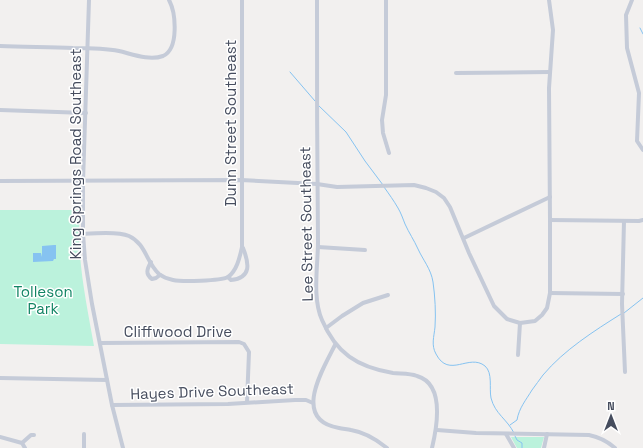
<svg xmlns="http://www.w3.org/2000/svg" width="643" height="448" font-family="'Space Grotesk',sans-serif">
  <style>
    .green { fill: #bbf2dc }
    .water { fill: #86c3f1 }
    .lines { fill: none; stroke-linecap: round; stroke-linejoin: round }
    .stream { stroke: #86c3f1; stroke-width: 1 }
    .minor { stroke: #c5cbd8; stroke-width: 4 }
    .labels { text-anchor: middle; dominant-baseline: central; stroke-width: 3; stroke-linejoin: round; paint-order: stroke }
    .street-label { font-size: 15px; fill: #464d5e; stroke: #fff }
    .park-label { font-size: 15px; fill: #128464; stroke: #fff }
  </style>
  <rect width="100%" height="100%" fill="#f2f0ef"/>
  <g class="green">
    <path d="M0,210H80C76,257 86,300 94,346L0,344Z"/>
    <polygon points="511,437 544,437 541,448 517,448"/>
  </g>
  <polygon class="water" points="54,245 56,245 56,259 54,259 53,261 33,262 33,253 41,253 42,257 42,246"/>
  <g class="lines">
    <g class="stream">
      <polyline points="640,28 643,34"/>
      <polyline points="290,72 315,101"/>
      <polyline points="318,105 346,132 365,161 383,185"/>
      <path d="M384,187C389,194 394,201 398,208C401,213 403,219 405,224C409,233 414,240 418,249C423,260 431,269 433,282C435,296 436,313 435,327C434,337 431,345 436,354C449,379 469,353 485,366C493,373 489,388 491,398C495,414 507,419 514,433"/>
      <polyline points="624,313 643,298"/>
      <path d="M510,425L517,420C519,408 526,400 532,390C536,385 539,380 543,375C564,350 594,331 621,314"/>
      <polyline points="515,436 517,440 522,443 522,448"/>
    </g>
    <g class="minor">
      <polyline points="89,0 83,182 83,234 85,260 92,304 112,405 123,448"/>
      <path d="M317,0C317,81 317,161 318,242C318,265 312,298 322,320C336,353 357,367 393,373C400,374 409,373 417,376C445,384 437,427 432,448"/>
      <polyline points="386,0 386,95 382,120 383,133 389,153"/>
      <polyline points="632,0 626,15 627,48 639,93 637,141 643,150"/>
      <path d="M0,46C24,47 49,47 73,48C88,48 104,48 119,51C132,54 149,61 163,56C179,49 176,13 169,0"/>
      <polyline points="456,73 550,72"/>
      <polyline points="0,110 86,113"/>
      <polyline points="0,181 241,180 317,184 337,187 414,185 426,188 436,192 444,198 450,207 469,253 494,306 507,319 520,323 535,321 542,315 547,308 550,293 550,220 549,88 553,30 549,0"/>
      <polyline points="550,220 639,221 643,220"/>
      <polyline points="624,221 622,304 625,372"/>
      <path d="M83,234C96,233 118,231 129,236C146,244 146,262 159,274C163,277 168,279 173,280C182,282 220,281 228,277C237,271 240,256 242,247V0"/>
      <polyline points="464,238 550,197"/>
      <polyline points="318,247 365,250"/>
      <path d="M151,262C147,269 145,274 152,279L156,278L160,275"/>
      <path d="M228,277L231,280C252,278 249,263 243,248"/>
      <polyline points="550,293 623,294"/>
      <polyline points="326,328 342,316 363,303 388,295"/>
      <polyline points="100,343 239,342 244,344 249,352 247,402"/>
      <path d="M335,345C323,369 291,420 339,428C343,429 347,429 351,430C364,432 377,440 387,448"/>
      <polyline points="518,355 520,323"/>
      <polyline points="0,378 107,380"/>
      <polyline points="112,405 228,404 295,400 306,400 313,403"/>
      <path d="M437,430L476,433L589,435C599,437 607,441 615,448"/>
      <polyline points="506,434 514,448"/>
      <polyline points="0,437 22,443 25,448"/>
      <polyline points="22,443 31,435 34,435"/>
      <polyline points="84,448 84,434"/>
      <polyline points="544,448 547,434"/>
    </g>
  </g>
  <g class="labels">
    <g class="street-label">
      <text transform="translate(230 123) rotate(-90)">Dunn Street Southeast</text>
      <text transform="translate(75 154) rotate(-90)">King Springs Road Southeast</text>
      <text transform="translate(306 224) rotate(-91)">Lee Street Southeast</text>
      <text x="178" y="331">Cliffwood Drive</text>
      <text transform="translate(212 391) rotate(-2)">Hayes Drive Southeast</text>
    </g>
    <g class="park-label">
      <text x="43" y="291">Tolleson<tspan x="43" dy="17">Park</tspan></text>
    </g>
  </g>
  <g transform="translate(611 416)" stroke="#ffffff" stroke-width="3" paint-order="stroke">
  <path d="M0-3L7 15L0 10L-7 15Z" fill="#464d5e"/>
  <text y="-6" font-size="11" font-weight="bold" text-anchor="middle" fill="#464d5e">N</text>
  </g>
</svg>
